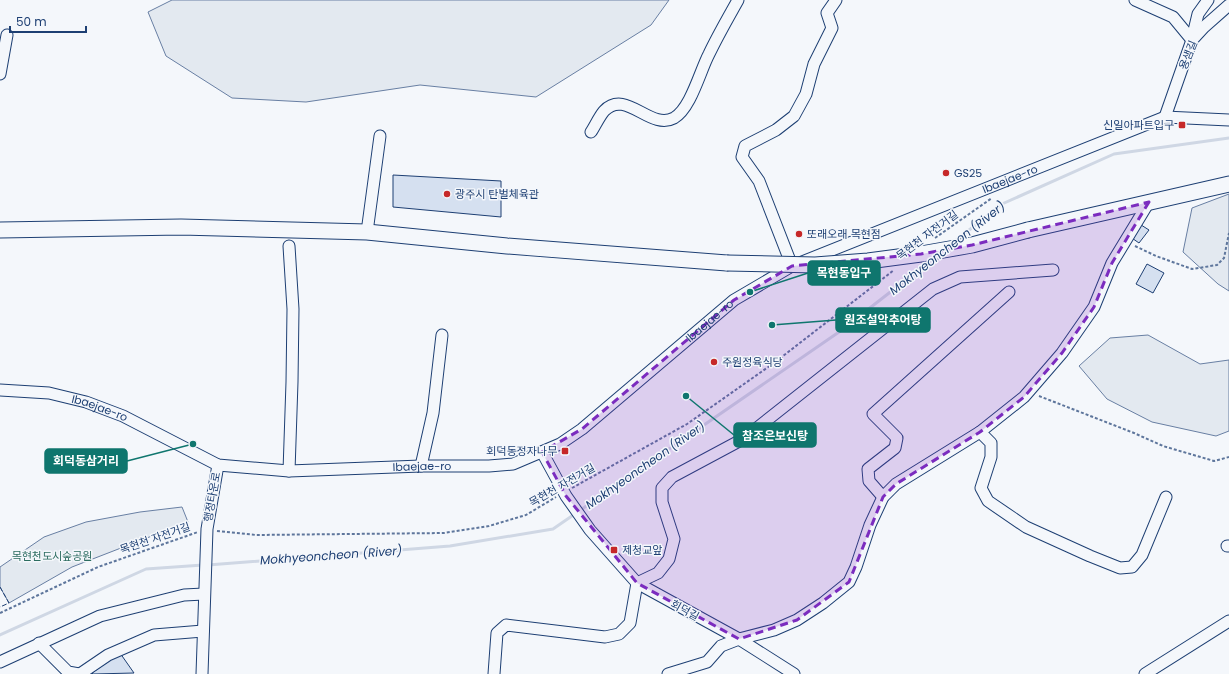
<svg xmlns="http://www.w3.org/2000/svg" width="1229" height="674" font-family="Poppins,'Noto Sans KR',sans-serif">
  <style>
    .green { fill: #e3e9f0; stroke: #687fa3 }
    .lines { fill: none; stroke-linecap: round; stroke-linejoin: round }
    .stream { stroke: #cfd7e4; stroke-width: 3 }
    .building { fill: #d5e0f0; stroke: #1d3f73 }
    .minor-casing { stroke: #1d3f73; stroke-width: 13 }
    .major-casing { stroke: #1d3f73; stroke-width: 17 }
    .path { stroke: #5e769c; stroke-width: 2; stroke-dasharray: 3 2; stroke-linecap: butt }
    .minor { stroke: #f4f7fb; stroke-width: 11 }
    .major { stroke: #f4f7fb; stroke-width: 15 }
    .major-bridge-casing { stroke: #1d3f73; stroke-width: 17; stroke-linecap: butt }
    .major-bridge { stroke: #f4f7fb; stroke-width: 15 }
    .fence { stroke: #1d3f73; stroke-width: 1; stroke-dasharray: 5 2; stroke-linecap: butt }
    .marked { fill: #7b2cbf; fill-opacity: 0.2; stroke: #7b2cbf; stroke-width: 3; stroke-dasharray: 8 5; stroke-linejoin: round }
    .poi-dot { fill: #c62828; stroke: #f4f7fb; stroke-width: 1.5 }
    .labels { text-anchor: middle; dominant-baseline: central; stroke-width: 3; stroke-linejoin: round; paint-order: stroke }
    .street-label { font-size: 11px; fill: #1d3f73; stroke: #f4f7fb }
    .poi-label { font-size: 11px; fill: #1d3f73; stroke: #f4f7fb; text-anchor: start }
    .park-label { font-size: 11px; fill: #2c6c60; stroke: #f4f7fb }
    .water-label { font-size: 12px; font-style: italic; fill: #1d3f73; stroke: #f4f7fb }
    .leader { fill: none; stroke: #0f766e; stroke-width: 1.5 }
    .callout-dot { fill: #0f766e; stroke: #f4f7fb; stroke-width: 1.5 }
    .callout { fill: #0f766e; stroke: #0f766e; stroke-width: 1.5 }
    .callout-label { font-size: 12px; text-anchor: middle; font-weight: bold; fill: #fff }
  </style>
  <rect width="100%" height="100%" fill="#f4f7fb"/>
  <g class="green">
    <polygon points="172,0 669,0 651,25 536,97 420,85 306,102 232,98 166,56 148,12"/>
    <polygon points="1229,194 1229,291 1218,284 1183,252 1192,208"/>
    <polygon points="1148,335 1200,364 1229,360 1229,431 1216,436 1152,422 1107,399 1079,366 1110,338"/>
    <polygon points="182,507 188,522 72,567 9,603 0,587 0,567 44,537 86,522 140,512"/>
  </g>
  <g class="lines">
    <g class="stream">
      <polyline points="954,242 1002,204 1114,154 1229,138"/>
      <polyline points="208,565 450,546 553,529 839,332 934,258"/>
      <polyline points="0,635 146,569 203,565"/>
    </g>
  </g>
  <g class="building">
    <polygon points="393,175 501,181 501,217 393,207"/>
    <polygon points="1138,223 1149,230 1139,243 1129,236"/>
    <polygon points="1147,264 1164,273 1153,293 1136,284"/>
    <polygon points="120,653 134,673 93,674 92,673"/>
  </g>
  <g class="lines">
    <defs>
      <g id="minor">
        <polyline points="1135,0 1173,17 1192,40"/>
        <polyline points="1192,39 1198,14 1208,0"/>
        <polyline points="0,74 7,35"/>
        <polyline points="1165,117 1192,40 1204,27 1229,5"/>
        <path d="M591,132C595,126 599,117 604,111C626,88 650,131 674,118C691,108 700,71 709,54C718,35 728,18 738,0"/>
        <polyline points="367,232 380,136"/>
        <polyline points="289,246 293,309 292,382 289,471"/>
        <polyline points="792,266 759,181 742,157 745,146 776,130 794,116 806,94 814,64 832,28 827,13 836,0"/>
        <path id="s1" d="M0,390L49,393L86,402L123,416L218,465L289,471L421,466H489L513,464L560,444L582,429L734,300L792,266L1165,117L1229,120"/>
        <polyline points="980,432 991,443 991,457 981,488 988,501 1026,527 1090,556 1120,568 1132,567 1142,555 1166,497"/>
        <polyline points="542,452 566,496 590,530 637,583 739,639 794,674"/>
        <polyline points="421,466 433,413 442,335"/>
        <polyline points="883,497 869,481 868,469 895,448 897,438 873,414 1009,292"/>
        <polyline points="1227,546 1229,546"/>
        <polyline points="39,643 68,672 79,674"/>
        <polyline points="0,662 100,616 184,595 204,594"/>
        <polyline points="80,674 108,655 154,635 203,631"/>
        <polyline points="202,674 207,529 218,465"/>
        <polyline points="494,674 497,633 506,625 605,637 619,634 630,623 637,583 658,573 669,559 674,539 662,502 662,488 672,477 743,439 933,289 960,277 1053,270"/>
        <polyline points="668,674 707,662 721,646 739,639 774,630 797,620 823,603 849,582 856,567 870,525 883,497 896,484 980,432 1024,397 1062,353 1094,307 1112,263 1149,202"/>
        <polyline points="1145,674 1229,621"/>
      </g>
      <g id="major">
        <polyline points="0,230 181,227 367,232 507,246 727,263"/>
        <polyline points="1028,230 1229,184"/>
      </g>
    </defs>
    <use href="#minor" class="minor-casing"/>
    <use href="#major" class="major-casing"/>
    <g class="path">
      <polyline points="935,238 992,198"/>
      <polyline points="1135,246 1156,256 1192,269 1217,265 1224,258 1229,233"/>
      <polyline points="1039,396 1134,433 1163,446 1214,461 1229,457"/>
      <polyline points="572,488 687,424 774,363 894,270"/>
      <polyline points="217,531 256,535 444,533 489,526 526,515 556,497"/>
      <polyline points="0,613 98,567 198,532"/>
    </g>
    <use href="#minor" class="minor"/>
    <use href="#major" class="major"/>
    <defs>
      <polyline id="major-bridge" points="727,263 815,265 868,261 921,254 972,245 1028,230"/>
    </defs>
    <use href="#major-bridge" class="major-bridge-casing"/>
    <use href="#major-bridge" class="major-bridge"/>
    <polyline class="fence" points="0,587 9,603 0,607"/>
  </g>
  <path class="marked" d="M1149,202L1112,263L1094,307L1062,353L1024,397L980,432L896,484L883,497L849,582L797,620L739,639L637,583L566,496L542,452L582,429L734,300L792,266L921,254L972,245Z"/>
  <g class="poi-dot">
    <rect x="1178" y="121" width="8" height="8" rx="2"/>
    <circle cx="946" cy="173" r="4"/>
    <circle cx="447" cy="194" r="4"/>
    <circle cx="799" cy="234" r="4"/>
    <circle cx="714" cy="362" r="4"/>
    <rect x="561" y="447" width="8" height="8" rx="2"/>
    <rect x="610" y="546" width="8" height="8" rx="2"/>
  </g>
  <g class="labels">
    <g class="street-label">
      <text transform="translate(1188 55) rotate(-68)">용샘길</text>
      <text stroke="none"><textPath href="#s1" startOffset="1108">Ibaejae-ro</textPath></text>
      <text transform="translate(927 235) rotate(-37)">목현천 자전거길</text>
      <text stroke="none"><textPath href="#s1" startOffset="774">Ibaejae-ro</textPath></text>
      <text stroke="none"><textPath href="#s1" startOffset="102">Ibaejae-ro</textPath></text>
      <text stroke="none"><textPath href="#s1" startOffset="438">Ibaejae-ro</textPath></text>
      <text transform="translate(562 485) rotate(-30)">목현천 자전거길</text>
      <text transform="translate(212 497) rotate(-80)">행정타운로</text>
      <text transform="translate(155 538) rotate(-19)">목현천 자전거길</text>
      <text transform="translate(685 610) rotate(29)">회덕길</text>
    </g>
    <g class="poi-label">
      <text x="1174" y="125" text-anchor="end">신일아파트입구</text>
      <text x="954" y="173">GS25</text>
      <text x="455" y="194">광주시 탄벌체육관</text>
      <text x="807" y="234">또래오래 목현점</text>
      <text x="722" y="362">주원정육식당</text>
      <text x="557" y="451" text-anchor="end">회덕동정자나무</text>
      <text x="622" y="550">제청교앞</text>
    </g>
    <g class="park-label">
      <text x="52" y="556">목현천도시숲공원</text>
    </g>
    <g class="water-label">
      <text transform="translate(947 248) rotate(-38)">Mokhyeoncheon (River)</text>
      <text transform="translate(645 465) rotate(-35)">Mokhyeoncheon (River)</text>
      <text transform="translate(331 555) rotate(-4)">Mokhyeoncheon (River)</text>
    </g>
  </g>
  <path class="leader" d="M750 292L808 273M772 325L836 320M686 396L734 435M193 444L127 461"/>
  <g class="callout-dot">
    <circle cx="750" cy="292" r="4"/>
    <circle cx="772" cy="325" r="4"/>
    <circle cx="686" cy="396" r="4"/>
    <circle cx="193" cy="444" r="4"/>
  </g>
  <g class="callout">
    <rect x="808" y="261" width="72" height="24" rx="4"/>
    <rect x="836" y="308" width="94" height="24" rx="4"/>
    <rect x="734" y="423" width="82" height="24" rx="4"/>
    <rect x="45" y="449" width="82" height="24" rx="4"/>
  </g>
  <g class="callout-label">
    <text x="844" y="277">목현동입구</text>
    <text x="883" y="324">원조설악추어탕</text>
    <text x="775" y="440">참조은보신탕</text>
    <text x="86" y="465">회덕동삼거리</text>
  </g>
  <path d="M10 26v6h76v-6" fill="none" stroke="#1d3f73" stroke-width="2"/>
  <text x="16" y="26" font-size="12" fill="#1d3f73" stroke="#f4f7fb" stroke-width="3" paint-order="stroke">50 m</text>
</svg>
